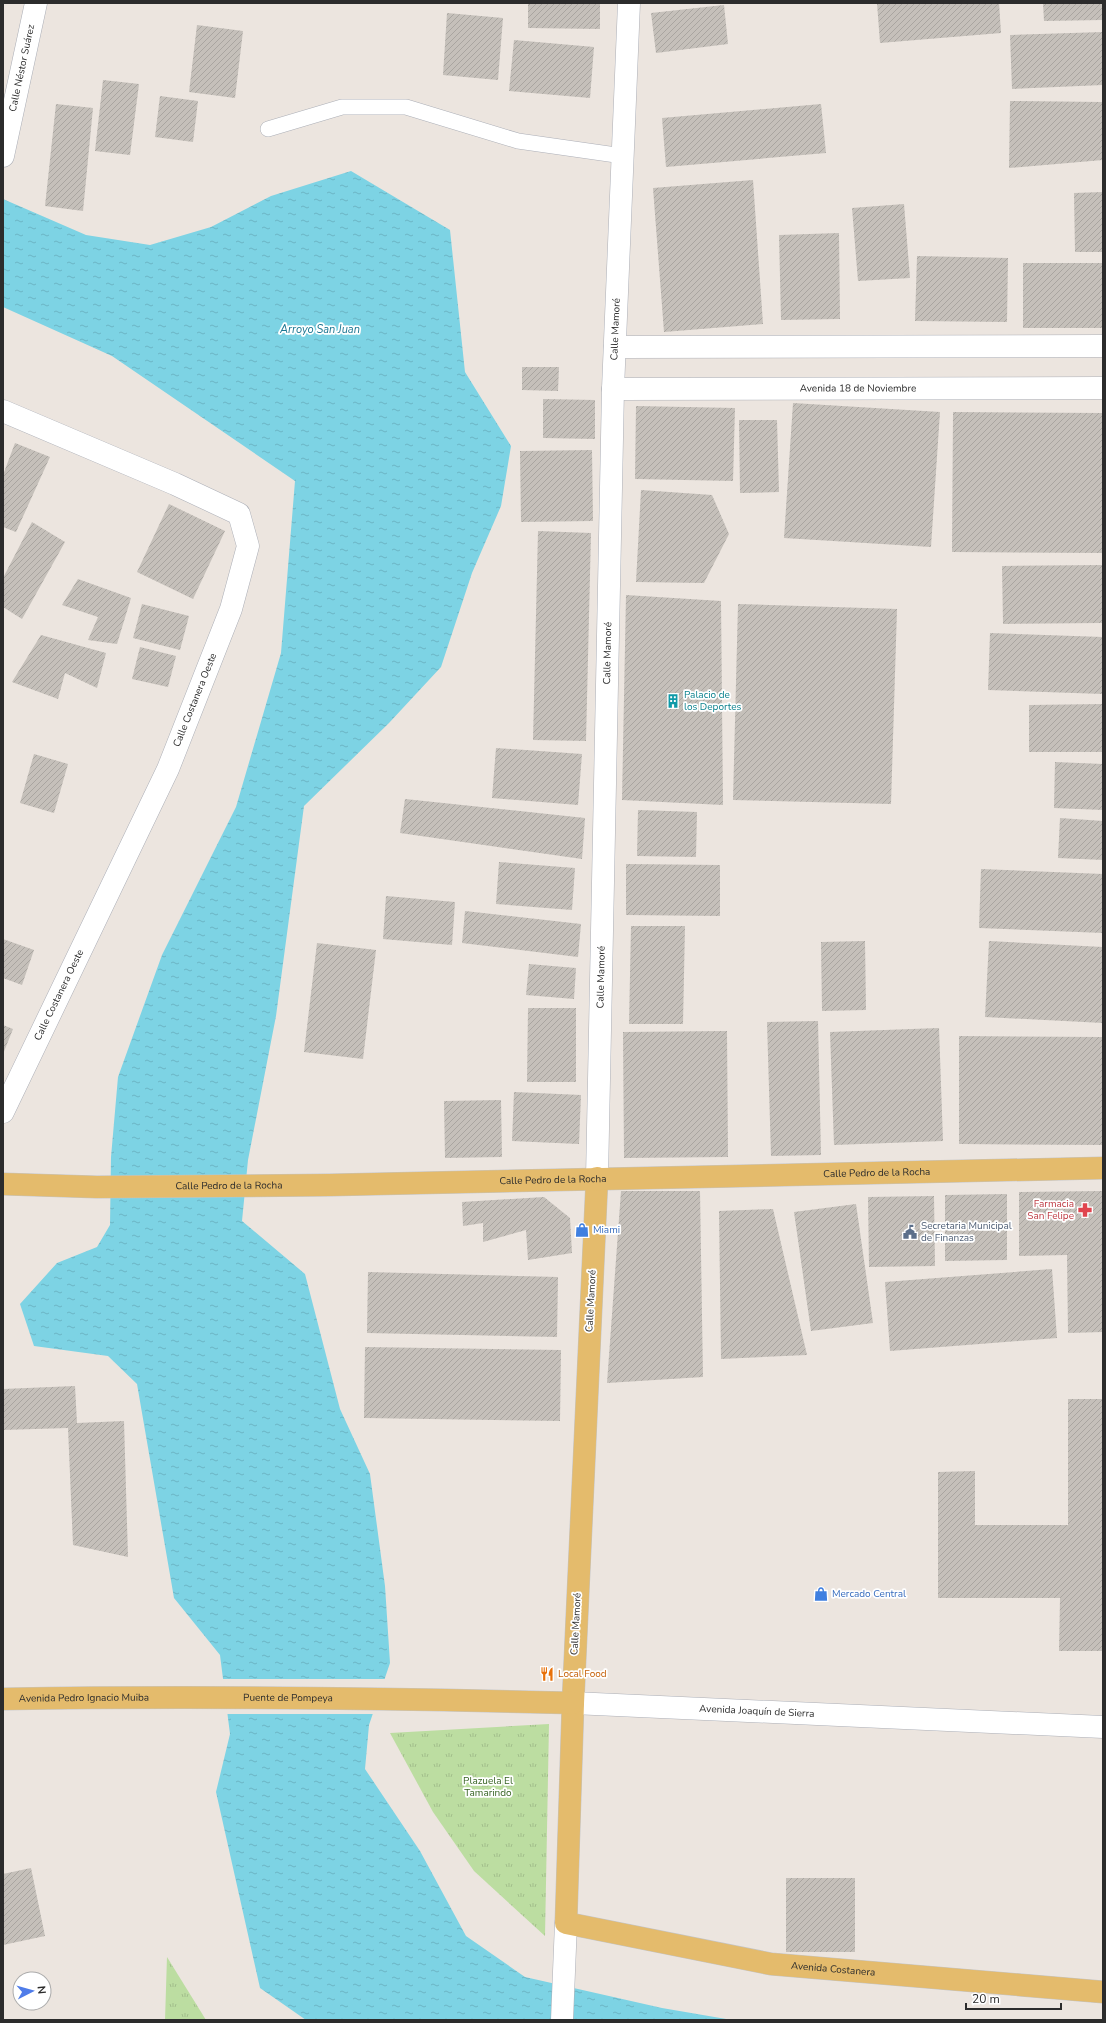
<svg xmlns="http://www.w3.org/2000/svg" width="1106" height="2023" font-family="'Nunito Sans',sans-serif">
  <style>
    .park { fill: url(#park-tufts) }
    .water { fill: url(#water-ripples) }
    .pier { fill: #ece5df }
    .building { fill: url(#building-hatch) }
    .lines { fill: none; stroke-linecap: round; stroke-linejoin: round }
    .lane-casing { stroke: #acafb7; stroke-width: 16 }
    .street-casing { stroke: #acafb7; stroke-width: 23 }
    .primary-casing { stroke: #c4c4c4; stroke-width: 23 }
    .lane { stroke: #fff; stroke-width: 15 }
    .street { stroke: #fff; stroke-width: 22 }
    .primary { stroke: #e4bb6c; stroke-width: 22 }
    .labels { text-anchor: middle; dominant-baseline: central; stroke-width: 3.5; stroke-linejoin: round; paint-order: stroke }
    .street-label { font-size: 10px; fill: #2c2c2c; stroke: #fff }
    .culture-label { font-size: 10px; fill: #0d838f; stroke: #fff; text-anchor: start }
    .health-label { font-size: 10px; fill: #be3a42; stroke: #fff; text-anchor: end }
    .service-label { font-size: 10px; fill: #4e5e75; stroke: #fff; text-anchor: start }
    .shop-label { font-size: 10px; fill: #366cbe; stroke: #fff; text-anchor: start }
    .food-label { font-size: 10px; fill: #c56008; stroke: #fff; text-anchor: start }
    .park-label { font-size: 10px; fill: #366322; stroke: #fff }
    .water-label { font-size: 11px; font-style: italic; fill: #1a7591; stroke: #fff }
  </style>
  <defs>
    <pattern id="park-tufts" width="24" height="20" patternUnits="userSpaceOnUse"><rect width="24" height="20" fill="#bcdda1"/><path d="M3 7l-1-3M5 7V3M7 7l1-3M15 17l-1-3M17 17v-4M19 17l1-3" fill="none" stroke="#a2be8b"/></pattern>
    <pattern id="water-ripples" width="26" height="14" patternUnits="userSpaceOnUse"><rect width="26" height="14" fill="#7dd3e4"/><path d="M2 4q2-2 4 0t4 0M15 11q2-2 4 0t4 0" fill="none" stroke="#6cb5c4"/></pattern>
    <pattern id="building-hatch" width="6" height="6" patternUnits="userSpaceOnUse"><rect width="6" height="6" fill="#c5c0ba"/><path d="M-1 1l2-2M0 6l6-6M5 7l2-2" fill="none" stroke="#a9a5a0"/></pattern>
  </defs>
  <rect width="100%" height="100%" fill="#ece5df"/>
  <g class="park">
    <polygon points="549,1724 545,1936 474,1871 433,1812 390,1733"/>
    <polygon points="167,1957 206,2020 165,2020"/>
  </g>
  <polygon class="water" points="351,171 450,230 465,372 511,446 501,506 472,573 441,667 389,723 304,806 276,1016 248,1160 242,1221 305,1274 340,1409 370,1474 385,1586 390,1663 369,1725 365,1769 420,1851 466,1936 525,1977 662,2008 732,2020 306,2020 260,1988 216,1792 230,1734 220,1655 174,1598 137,1384 108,1356 34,1346 20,1304 57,1263 97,1247 110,1225 111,1157 118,1077 162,955 236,807 281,653 295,481 112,356 3,307 3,199 86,235 150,245 211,227 271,196"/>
  <polygon class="pier" points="221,1679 387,1679 375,1714 225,1714"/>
  <g class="building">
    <polygon points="528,3 600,3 600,29 528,28"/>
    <polygon points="877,3 999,3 1001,33 880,43"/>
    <polygon points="1043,3 1103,3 1103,20 1044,21"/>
    <polygon points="724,5 728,44 656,53 651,13"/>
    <polygon points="447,13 503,18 498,80 443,75"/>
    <polygon points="197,25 243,31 235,98 189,92"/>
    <polygon points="1103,32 1103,85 1012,89 1010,35"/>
    <polygon points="514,40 594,47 590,98 509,91"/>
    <polygon points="103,80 139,84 130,155 95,151"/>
    <polygon points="160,96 198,101 193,142 155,137"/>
    <polygon points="1010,101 1103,102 1103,160 1009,168"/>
    <polygon points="56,104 93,108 83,211 45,206"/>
    <polygon points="821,104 826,153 666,167 662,118"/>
    <polygon points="753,180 763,324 664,332 653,188"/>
    <polygon points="1103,192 1103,252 1075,252 1074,193"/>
    <polygon points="904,204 910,278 858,281 852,208"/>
    <polygon points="839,233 840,319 781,320 779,235"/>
    <polygon points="917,256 1008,258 1007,322 915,321"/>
    <rect x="1023" y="263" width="80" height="65"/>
    <polygon points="522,367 559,367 558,391 522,390"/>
    <polygon points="543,399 595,400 595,439 543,438"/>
    <polygon points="793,403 940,412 931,547 784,538"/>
    <polygon points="636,406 735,408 733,481 635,479"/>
    <polygon points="953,412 1103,413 1103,553 952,552"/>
    <polygon points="739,420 777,420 779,492 740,493"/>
    <polygon points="15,443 50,457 16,532 3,527 3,475"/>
    <polygon points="592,450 593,521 521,522 520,451"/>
    <polygon points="641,490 712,495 729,534 704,583 636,582"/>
    <polygon points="169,504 225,531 193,599 137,572"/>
    <polygon points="32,522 65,542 22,619 3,607 3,578"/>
    <polygon points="538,531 591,533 586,741 533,740"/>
    <polygon points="1103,565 1103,623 1003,624 1002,566"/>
    <polygon points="78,579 131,598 117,644 88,640 98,617 62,605"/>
    <polygon points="626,595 721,601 723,805 622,800"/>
    <polygon points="142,604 189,616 180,650 133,638"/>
    <polygon points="738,604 897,609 891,804 733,800"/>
    <polygon points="990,633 1103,637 1103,694 988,690"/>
    <polygon points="41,635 106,653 97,688 65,673 58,699 12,682"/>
    <polygon points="140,647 176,656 168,687 132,679"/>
    <polygon points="1103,704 1103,752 1029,752 1029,705"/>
    <polygon points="496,748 582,754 578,805 492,798"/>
    <polygon points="34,754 68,764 54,813 20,803"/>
    <polygon points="1055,762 1103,764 1103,810 1054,808"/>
    <polygon points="405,799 585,818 582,859 400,833"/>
    <polygon points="638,810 697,812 696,857 637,856"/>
    <polygon points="1060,818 1103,821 1103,860 1058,858"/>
    <polygon points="499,862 575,868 572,910 496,904"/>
    <polygon points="626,864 720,865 720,916 626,915"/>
    <polygon points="981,869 1103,874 1103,933 979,928"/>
    <polygon points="386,896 455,902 452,945 383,939"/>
    <polygon points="465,911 581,924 578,957 462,943"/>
    <polygon points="631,926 685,926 683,1024 629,1024"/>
    <polygon points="3,939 34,950 22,985 3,978"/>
    <polygon points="865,941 866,1010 822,1011 821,942"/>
    <polygon points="989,941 1103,947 1103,1023 985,1017"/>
    <polygon points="317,943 376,950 363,1059 304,1052"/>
    <polygon points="529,964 576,968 574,999 526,995"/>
    <polygon points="528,1008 576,1008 576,1082 527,1082"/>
    <polygon points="818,1021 821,1155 771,1156 767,1022"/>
    <polygon points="3,1025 13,1029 3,1054"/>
    <polygon points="939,1028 943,1141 834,1145 830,1032"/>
    <polygon points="727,1031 728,1157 624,1158 623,1032"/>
    <polygon points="959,1036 1103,1037 1103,1145 959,1144"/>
    <polygon points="514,1092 581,1095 579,1144 512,1141"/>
    <polygon points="501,1100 502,1157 445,1158 444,1101"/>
    <polygon points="621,1191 700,1191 703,1377 607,1383"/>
    <polygon points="1103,1191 1103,1332 1068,1333 1067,1255 1019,1256 1019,1192"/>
    <polygon points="1007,1194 1007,1260 945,1261 945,1195"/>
    <polygon points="934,1196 935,1266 869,1267 868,1197"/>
    <polygon points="544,1197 570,1218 572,1253 528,1260 526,1230 483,1242 483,1223 463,1226 462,1202"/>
    <polygon points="856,1204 873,1323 811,1331 794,1212"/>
    <polygon points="773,1209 807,1355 721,1359 719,1211"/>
    <polygon points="1052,1269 1057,1338 890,1351 885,1282"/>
    <polygon points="368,1272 558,1277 557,1337 367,1333"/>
    <polygon points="365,1347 561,1350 560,1421 364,1418"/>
    <polygon points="75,1386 77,1423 124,1421 128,1557 73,1545 68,1428 3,1430 3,1389"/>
    <polygon points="1068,1399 1103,1399 1103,1651 1059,1651 1060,1598 938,1598 938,1472 975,1471 975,1525 1068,1525"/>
    <polygon points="31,1868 45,1936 3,1945 3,1874"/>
    <rect x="786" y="1878" width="69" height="74"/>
  </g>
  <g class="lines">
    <defs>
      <polyline id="lane" points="268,129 342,107 406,107 518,141 623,156"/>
      <g id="street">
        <path id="s1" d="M3,156L36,3"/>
        <polyline points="615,347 1103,346"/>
        <path id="s2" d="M613,389L1103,388"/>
        <polyline points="3,411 175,484 239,514 248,546 231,609 168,769 3,1112"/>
        <path id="s3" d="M597,1178L613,389L629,3"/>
        <path id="s4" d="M573,1703L1103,1727"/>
        <polyline points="562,2020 566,1923"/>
      </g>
      <g id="primary">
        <path id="s5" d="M597,1178L573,1703L566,1923L771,1964L1103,1992"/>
        <path id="s6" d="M3,1184L97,1187L330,1185L1103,1168"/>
        <path id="s7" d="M3,1699C193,1696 383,1698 573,1703"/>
      </g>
    </defs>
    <use href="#lane" class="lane-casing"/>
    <use href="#street" class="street-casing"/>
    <use href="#primary" class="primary-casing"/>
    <use href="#lane" class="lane"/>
    <use href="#street" class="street"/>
    <use href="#primary" class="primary"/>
  </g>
  <defs>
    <symbol id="building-bare" viewBox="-9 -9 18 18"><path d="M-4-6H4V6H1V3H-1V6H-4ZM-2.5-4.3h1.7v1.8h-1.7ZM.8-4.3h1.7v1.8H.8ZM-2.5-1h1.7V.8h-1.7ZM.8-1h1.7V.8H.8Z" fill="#0f9aa8" stroke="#fff" stroke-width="2.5" paint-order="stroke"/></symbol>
    <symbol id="pharmacy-bare" viewBox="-9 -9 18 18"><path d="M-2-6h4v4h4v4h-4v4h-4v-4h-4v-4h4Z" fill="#e0444e" stroke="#fff" stroke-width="2.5" paint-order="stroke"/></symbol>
    <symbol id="shop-bare" viewBox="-9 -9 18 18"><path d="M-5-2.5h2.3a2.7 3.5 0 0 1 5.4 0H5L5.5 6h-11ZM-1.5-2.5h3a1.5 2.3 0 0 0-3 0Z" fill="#3f7fe0" stroke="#fff" stroke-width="2.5" paint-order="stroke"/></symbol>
    <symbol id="civic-bare" viewBox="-9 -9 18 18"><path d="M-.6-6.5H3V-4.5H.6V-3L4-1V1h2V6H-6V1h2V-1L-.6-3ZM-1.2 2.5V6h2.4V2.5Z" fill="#5c6f8a" stroke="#fff" stroke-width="2.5" paint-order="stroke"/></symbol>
    <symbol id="restaurant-bare" viewBox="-9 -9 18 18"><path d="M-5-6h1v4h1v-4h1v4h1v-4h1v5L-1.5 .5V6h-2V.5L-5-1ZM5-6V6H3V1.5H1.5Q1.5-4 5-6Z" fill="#e8710a" stroke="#fff" stroke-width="2.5" paint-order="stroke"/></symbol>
  </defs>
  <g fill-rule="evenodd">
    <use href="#building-bare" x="663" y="691" width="20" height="20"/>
    <use href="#pharmacy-bare" x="1075" y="1200" width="20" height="20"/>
    <use href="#shop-bare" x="572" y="1220" width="20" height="20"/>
    <use href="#civic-bare" x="900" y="1222" width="20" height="20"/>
    <use href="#shop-bare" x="811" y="1584" width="20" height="20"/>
    <use href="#restaurant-bare" x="537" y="1664" width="20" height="20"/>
  </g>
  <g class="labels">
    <g class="street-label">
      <text stroke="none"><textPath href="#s1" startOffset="90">Calle Néstor Suárez</textPath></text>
      <text stroke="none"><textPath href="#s3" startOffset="849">Calle Mamoré</textPath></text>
      <text stroke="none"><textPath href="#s2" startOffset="245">Avenida 18 de Noviembre</textPath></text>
      <text stroke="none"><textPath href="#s3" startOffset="525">Calle Mamoré</textPath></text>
      <text transform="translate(195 700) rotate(-68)">Calle Costanera Oeste</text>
      <text stroke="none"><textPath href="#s3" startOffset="201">Calle Mamoré</textPath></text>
      <text transform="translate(59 995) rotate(-64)">Calle Costanera Oeste</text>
      <text stroke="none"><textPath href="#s6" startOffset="874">Calle Pedro de la Rocha</textPath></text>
      <text stroke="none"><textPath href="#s6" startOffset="550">Calle Pedro de la Rocha</textPath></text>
      <text stroke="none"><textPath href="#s6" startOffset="226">Calle Pedro de la Rocha</textPath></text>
      <text transform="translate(591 1301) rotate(-87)">Calle Mamoré</text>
      <text transform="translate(576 1624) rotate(-87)">Calle Mamoré</text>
      <text stroke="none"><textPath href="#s7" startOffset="81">Avenida Pedro Ignacio Muiba</textPath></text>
      <text stroke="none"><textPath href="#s7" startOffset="285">Puente de Pompeya</textPath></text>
      <text stroke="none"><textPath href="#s4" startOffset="184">Avenida Joaquín de Sierra</textPath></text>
      <text stroke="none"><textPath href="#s5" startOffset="1017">Avenida Costanera</textPath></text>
    </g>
    <g class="culture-label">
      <text x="684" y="695">Palacio de<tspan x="684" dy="12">los Deportes</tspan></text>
    </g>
    <g class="health-label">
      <text x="1074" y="1204">Farmacia<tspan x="1074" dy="12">San Felipe</tspan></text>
    </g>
    <g class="service-label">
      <text x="921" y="1226">Secretaria Municipal<tspan x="921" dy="12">de Finanzas</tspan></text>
    </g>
    <g class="shop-label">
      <text x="593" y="1230">Miami</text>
      <text x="832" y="1594">Mercado Central</text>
    </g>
    <g class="food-label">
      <text x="558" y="1674">Local Food</text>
    </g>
    <g class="park-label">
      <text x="488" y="1781">Plazuela El<tspan x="488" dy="12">Tamarindo</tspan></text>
    </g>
    <g class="water-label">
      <text x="320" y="329">Arroyo San Juan</text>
    </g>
  </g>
  <rect width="1106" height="2023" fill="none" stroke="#2c2c2c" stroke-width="8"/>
  <g transform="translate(32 1991) rotate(84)"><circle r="19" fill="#ffffff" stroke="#ababab"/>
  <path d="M0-3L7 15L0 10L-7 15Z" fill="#4f7ce9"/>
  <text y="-6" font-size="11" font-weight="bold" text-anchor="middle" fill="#2c2c2c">N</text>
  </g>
  <path d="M966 2003v6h95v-6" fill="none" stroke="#2c2c2c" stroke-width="2"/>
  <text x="972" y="2003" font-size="12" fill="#2c2c2c" stroke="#ffffff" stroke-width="3" paint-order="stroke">20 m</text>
</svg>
